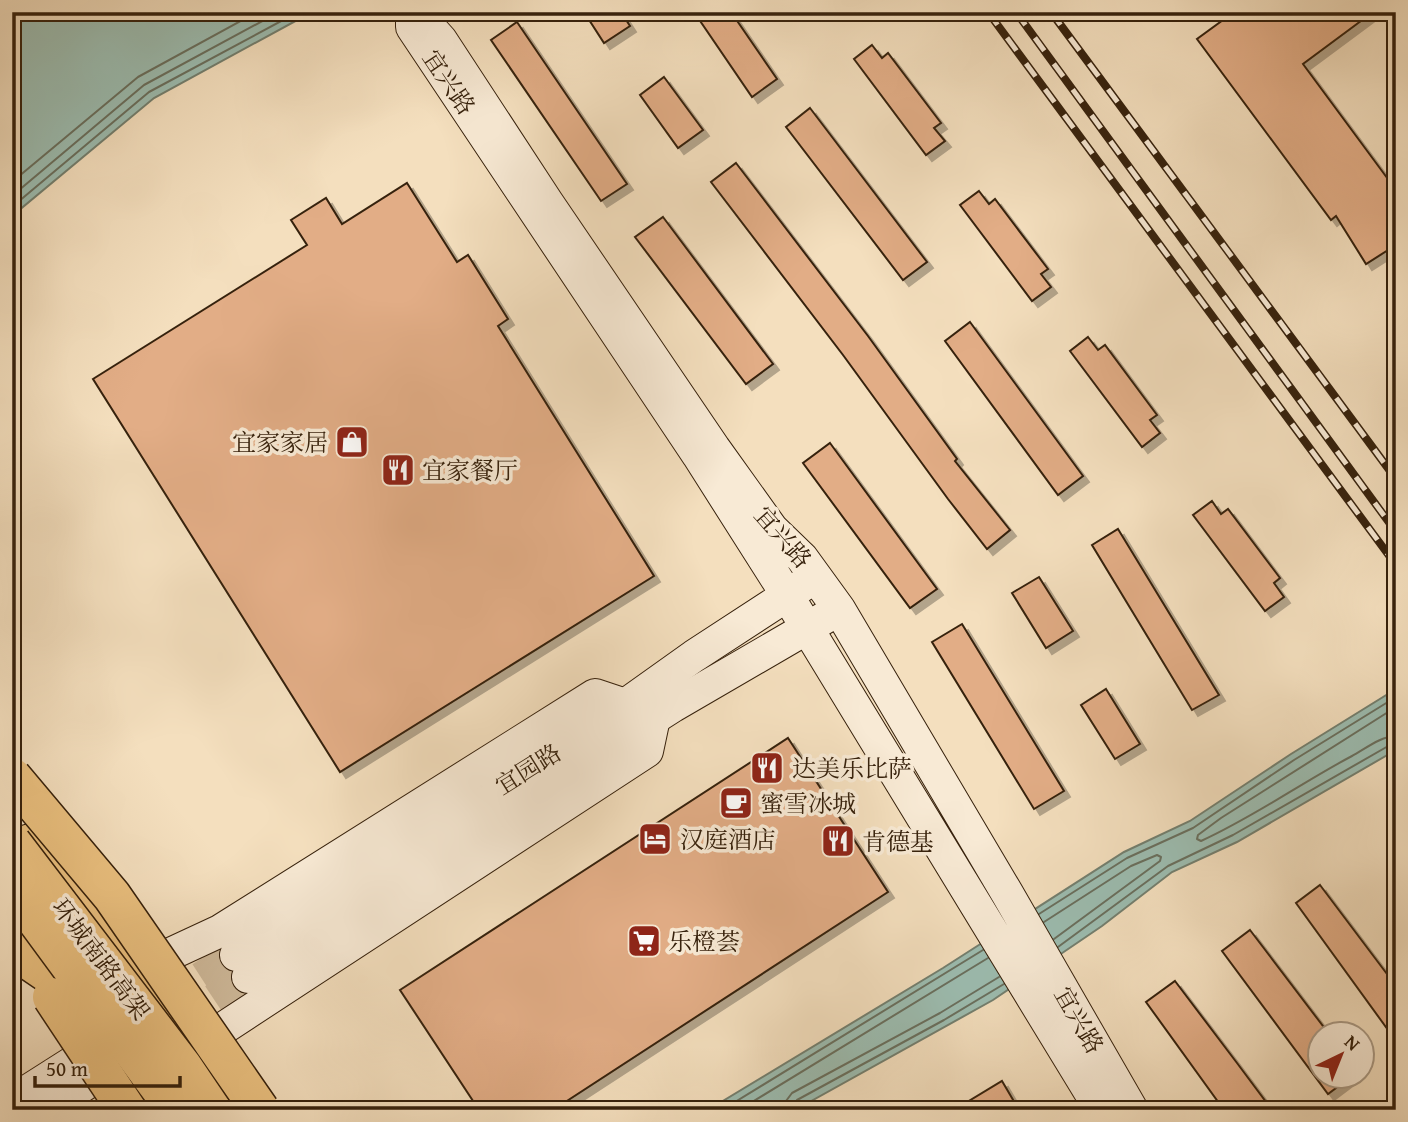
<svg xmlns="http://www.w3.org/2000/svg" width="1408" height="1122" font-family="'Gentium Book Plus','Noto Serif SC',serif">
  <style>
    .water { fill: #9cbdb1; stroke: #737f6f; stroke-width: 2 }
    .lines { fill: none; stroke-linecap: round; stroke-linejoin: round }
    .shore { stroke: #696f5e; stroke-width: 2 }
    .building { fill: #e2ad86; stroke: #36210c; stroke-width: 2; filter: url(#shadow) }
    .secondary-tunnel { stroke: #ceb99a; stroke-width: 32; stroke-dasharray: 32 16; stroke-linecap: butt }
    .secondary-casing { stroke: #36210c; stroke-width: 34 }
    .primary-casing { stroke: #36210c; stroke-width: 39 }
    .highway-casing { stroke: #36210c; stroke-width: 41 }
    .secondary { stroke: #f8ead5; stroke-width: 32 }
    .primary { stroke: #eac07f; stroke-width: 37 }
    .highway { stroke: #eac07f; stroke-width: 38 }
    .rail-casing { stroke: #36210c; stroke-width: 8 }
    .rail { stroke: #f8ead5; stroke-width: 5; stroke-dasharray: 16; stroke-linecap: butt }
    .highway-bridge-casing { stroke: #36210c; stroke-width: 41; stroke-linecap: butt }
    .highway-bridge { stroke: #eac07f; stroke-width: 38 }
    .labels { text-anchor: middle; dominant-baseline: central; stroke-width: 7; stroke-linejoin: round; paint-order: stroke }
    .street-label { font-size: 24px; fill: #36210c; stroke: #f8ead5 }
    .poi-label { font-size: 24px; fill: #36210c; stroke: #f8ead5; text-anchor: start }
  </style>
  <defs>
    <filter id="shadow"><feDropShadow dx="6" dy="6" stdDeviation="0" flood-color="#0004"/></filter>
  </defs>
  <rect width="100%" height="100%" fill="#f4dfbe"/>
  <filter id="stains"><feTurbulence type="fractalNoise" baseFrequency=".00286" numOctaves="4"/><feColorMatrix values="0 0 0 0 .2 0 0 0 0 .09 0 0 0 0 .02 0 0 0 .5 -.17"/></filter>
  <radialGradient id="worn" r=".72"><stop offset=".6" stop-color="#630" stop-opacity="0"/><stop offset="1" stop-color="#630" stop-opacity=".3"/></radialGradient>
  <g class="water">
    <polygon points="12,12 312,12 154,98 12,216"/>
    <polygon points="1396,689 1396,750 1237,842 1172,872 1102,926 993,1000 795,1110 708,1110 943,968 1124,852 1190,821 1291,754"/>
  </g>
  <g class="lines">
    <g class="shore">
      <polyline points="12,182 138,77 257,12"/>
      <polyline points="12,196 144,85 279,12"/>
      <polyline points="12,207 149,92 298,12"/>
      <path d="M1396,707L1221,818L1198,835L1197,839L1201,841C1254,817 1301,783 1352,756C1365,749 1381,736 1396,736"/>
      <polyline points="1039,914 1127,858 1193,828 1294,760 1396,697"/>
      <polyline points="1044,922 1131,866 1157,855 1161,857 1160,861 1054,939"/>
      <polyline points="1058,947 1168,866 1233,835 1390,745 1396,744"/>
      <polyline points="722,1110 983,950"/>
      <polyline points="739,1110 988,958"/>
      <polyline points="784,1110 786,1101 792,1093 940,1013 999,977"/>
      <polyline points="793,1110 797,1100 944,1020 1004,984"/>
    </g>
  </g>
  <g class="building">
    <polygon points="584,12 621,12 630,26 604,43"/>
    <polygon points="694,12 731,12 777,79 752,97"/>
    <polygon points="1234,12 1373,12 1303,64 1396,190 1396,245 1366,264 1336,216 1331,220 1197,39"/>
    <polygon points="517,22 627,184 601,201 491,40"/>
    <polygon points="872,45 882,58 888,53 941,123 934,128 945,141 926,155 854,59"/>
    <polygon points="664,77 703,130 678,148 640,95"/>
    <polygon points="810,108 927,262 903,280 786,127"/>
    <polygon points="736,163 868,336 957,459 955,461 1010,530 987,549 948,499 843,355 711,182"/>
    <polygon points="407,183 457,262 468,255 508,319 498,326 654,576 340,772 93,379 307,245 291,220 326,198 342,224"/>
    <polygon points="979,191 989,204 995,199 1048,269 1041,274 1051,287 1032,301 960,205"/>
    <polygon points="663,217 773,364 746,384 635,237"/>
    <polygon points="970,322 1083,476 1058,495 945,341"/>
    <polygon points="1088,337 1098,350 1105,345 1157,415 1150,420 1160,433 1142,447 1070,351"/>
    <polygon points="830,443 937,589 910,608 803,463"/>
    <polygon points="1212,501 1221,514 1228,509 1280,578 1274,583 1284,597 1265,611 1193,515"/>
    <polygon points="1118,529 1219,695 1192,710 1092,545"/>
    <polygon points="1039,577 1073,631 1046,648 1012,593"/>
    <polygon points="962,624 1064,791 1034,809 932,642"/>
    <polygon points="1106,689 1140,744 1115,759 1081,705"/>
    <polygon points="788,738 888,892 553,1110 479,1110 400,990"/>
    <polygon points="1320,885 1396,986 1396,1041 1296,903"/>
    <polygon points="1250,930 1329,1034 1320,1034 1320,1076 1352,1076 1328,1094 1222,951"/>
    <polygon points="1175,981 1237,1063 1272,1110 1224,1110 1146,1002"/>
    <polygon points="1002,1081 1019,1110 954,1110"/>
  </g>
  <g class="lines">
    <g class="secondary-tunnel">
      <polyline points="161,1004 236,955"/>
      <polyline points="174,1026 248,977"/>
    </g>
    <defs>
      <g id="secondary">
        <polyline points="236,955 593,728 694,656 803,585"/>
        <polyline points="136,970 220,931 595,695 625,705"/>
        <polyline points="248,977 673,706 826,617"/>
        <polyline points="190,1050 647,751 654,718"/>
        <polyline points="12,1101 100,1045"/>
        <polyline points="46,1110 111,1067"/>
        <polyline points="1101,1110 787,595 698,455 412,27 412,22 419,19 423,20 441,40 547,202 714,448 772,529 802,558 839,609 1007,893 1132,1110"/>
      </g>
      <g id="primary">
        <polyline points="29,843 84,900 117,944"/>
        <polyline points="90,929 136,970 180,1037"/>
      </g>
      <polyline id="highway" points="12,945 27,959 93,1004"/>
    </defs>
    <use href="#secondary" class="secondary-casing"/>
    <use href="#primary" class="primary-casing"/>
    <use href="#highway" class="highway-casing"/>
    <use href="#secondary" class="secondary"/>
    <use href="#primary" class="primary"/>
    <use href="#highway" class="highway"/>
    <defs>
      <g id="rail">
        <polyline points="988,12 1396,565"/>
        <polyline points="1016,12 1396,532"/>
        <polyline points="1051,12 1396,479"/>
      </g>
    </defs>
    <use href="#rail" class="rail-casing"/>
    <use href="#rail" class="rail"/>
    <defs>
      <g id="highway-bridge">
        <polyline points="12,777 112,896 260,1110"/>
        <polyline points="12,843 183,1067 212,1110"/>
        <polyline points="12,887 176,1110"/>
        <polyline points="52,997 127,1110"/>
      </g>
    </defs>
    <use href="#highway-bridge" class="highway-bridge-casing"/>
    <use href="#highway-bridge" class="highway-bridge"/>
  </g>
  <defs>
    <symbol id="shop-square" viewBox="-11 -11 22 22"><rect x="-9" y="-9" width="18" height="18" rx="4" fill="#8f2418" stroke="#f8ead5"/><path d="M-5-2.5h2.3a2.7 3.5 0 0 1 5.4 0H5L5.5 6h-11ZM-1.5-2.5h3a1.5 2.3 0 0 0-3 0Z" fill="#fff"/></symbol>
    <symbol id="restaurant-square" viewBox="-11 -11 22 22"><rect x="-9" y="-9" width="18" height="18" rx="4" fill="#8f2418" stroke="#f8ead5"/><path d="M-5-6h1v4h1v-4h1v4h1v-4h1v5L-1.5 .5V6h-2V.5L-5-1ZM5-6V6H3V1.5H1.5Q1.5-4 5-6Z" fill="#fff"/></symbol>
    <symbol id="cafe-square" viewBox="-11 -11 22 22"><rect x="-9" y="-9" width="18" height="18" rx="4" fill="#8f2418" stroke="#f8ead5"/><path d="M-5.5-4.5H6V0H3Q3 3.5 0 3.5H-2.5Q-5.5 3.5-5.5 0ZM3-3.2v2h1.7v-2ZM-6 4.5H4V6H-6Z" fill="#fff"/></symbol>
    <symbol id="hotel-square" viewBox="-11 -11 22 22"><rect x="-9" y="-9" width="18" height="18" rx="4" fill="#8f2418" stroke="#f8ead5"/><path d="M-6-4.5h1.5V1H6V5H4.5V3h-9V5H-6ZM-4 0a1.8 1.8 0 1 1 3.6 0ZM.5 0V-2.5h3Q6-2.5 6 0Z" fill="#fff"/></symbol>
    <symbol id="supermarket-square" viewBox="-11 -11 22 22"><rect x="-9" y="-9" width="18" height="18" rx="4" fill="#8f2418" stroke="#f8ead5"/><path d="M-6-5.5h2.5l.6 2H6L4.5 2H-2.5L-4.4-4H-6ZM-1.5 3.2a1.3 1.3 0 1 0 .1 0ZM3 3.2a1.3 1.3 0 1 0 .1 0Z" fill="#fff"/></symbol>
  </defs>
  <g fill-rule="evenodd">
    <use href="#shop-square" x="333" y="423" width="38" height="38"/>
    <use href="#restaurant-square" x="379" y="451" width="38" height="38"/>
    <use href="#restaurant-square" x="748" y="749" width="38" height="38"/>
    <use href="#cafe-square" x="717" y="784" width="38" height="38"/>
    <use href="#hotel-square" x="636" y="820" width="38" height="38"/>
    <use href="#restaurant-square" x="819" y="822" width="38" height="38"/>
    <use href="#supermarket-square" x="625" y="922" width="38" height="38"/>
  </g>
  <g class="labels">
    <g class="street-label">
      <text transform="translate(449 82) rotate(56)">宜兴路</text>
      <text transform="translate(783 537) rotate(49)">宜兴路</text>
      <text transform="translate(528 769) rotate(-32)">宜园路</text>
      <text transform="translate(101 959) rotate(53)">环城南路高架</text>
      <text transform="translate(1079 1020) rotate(60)">宜兴路</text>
    </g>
    <g class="poi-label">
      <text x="328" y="442" text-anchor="end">宜家家居</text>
      <text x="422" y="470">宜家餐厅</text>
      <text x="792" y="768">达美乐比萨</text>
      <text x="760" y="803">蜜雪冰城</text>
      <text x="680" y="839">汉庭酒店</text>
      <text x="862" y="841">肯德基</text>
      <text x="668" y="941">乐橙荟</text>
    </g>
  </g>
  <rect width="1408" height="1122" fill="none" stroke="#f4dfbe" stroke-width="42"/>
  <rect x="14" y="14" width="1380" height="1094" fill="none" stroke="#36210c" stroke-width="3.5"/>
  <rect x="21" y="21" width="1366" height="1080" fill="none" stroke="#36210c" stroke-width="2"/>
  <g transform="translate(1341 1055) rotate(43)"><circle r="33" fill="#f8ead5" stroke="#aa9a85" stroke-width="2"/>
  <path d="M0-5L12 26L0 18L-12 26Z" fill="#8f2418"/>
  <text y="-10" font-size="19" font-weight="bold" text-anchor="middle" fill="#36210c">N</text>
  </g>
  <path d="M35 1076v10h145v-10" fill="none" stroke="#36210c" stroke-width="3.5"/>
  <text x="46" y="1076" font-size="21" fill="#36210c" stroke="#f8ead5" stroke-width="5" paint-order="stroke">50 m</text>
  <rect width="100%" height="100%" filter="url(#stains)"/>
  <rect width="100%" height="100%" fill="url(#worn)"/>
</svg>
